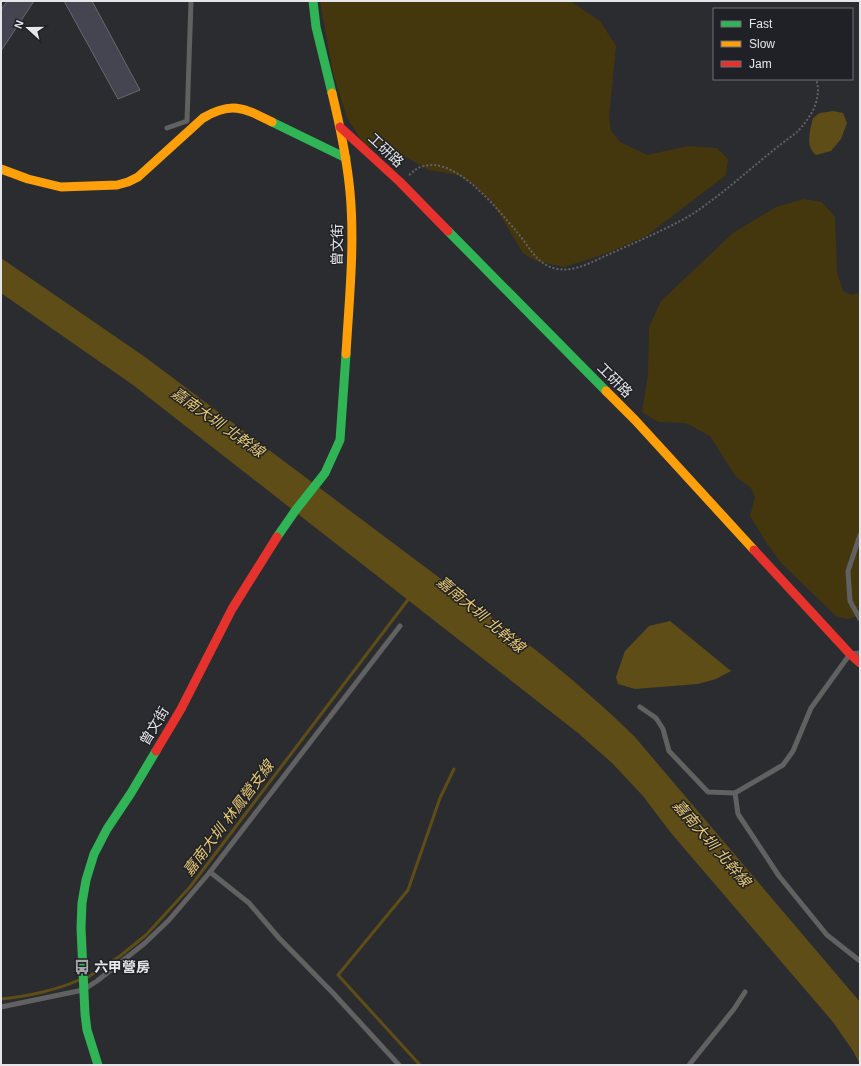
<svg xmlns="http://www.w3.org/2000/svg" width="861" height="1066" font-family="Arial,'Noto Sans TC',sans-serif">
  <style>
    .green { fill: #44370d }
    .water { fill: #5e4d16 }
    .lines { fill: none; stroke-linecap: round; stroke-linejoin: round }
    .stream { stroke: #5e4d16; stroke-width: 3 }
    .building { fill: #444550; stroke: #68686b }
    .path { stroke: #626265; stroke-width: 2; stroke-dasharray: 2 2; stroke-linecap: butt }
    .lane { stroke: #616162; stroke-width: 5 }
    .fast { stroke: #30b455; stroke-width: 9 }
    .slow { stroke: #ff9f0a; stroke-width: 9 }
    .jam { stroke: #e5322d; stroke-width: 9 }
    .labels { text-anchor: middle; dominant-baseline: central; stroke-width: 3; stroke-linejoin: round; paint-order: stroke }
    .street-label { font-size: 14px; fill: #e6e6ea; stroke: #202127 }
    .poi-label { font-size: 14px; font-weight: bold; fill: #e6e6ea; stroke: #202127; text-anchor: start }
    .water-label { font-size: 15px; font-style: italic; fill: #e6c873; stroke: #202127 }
  </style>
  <rect width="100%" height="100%" fill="#2b2c30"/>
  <g class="green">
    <polygon points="320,1 570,1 600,21 616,46 609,117 611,131 620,142 647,155 688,146 717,148 728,159 726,175 646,236 605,254 564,267 536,261 523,253 492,202 471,182 457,175 429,170 391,149 377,149 364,144 347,118 333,73"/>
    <polygon points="804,199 822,202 835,217 837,273 843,291 851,295 860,292 860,616 846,619 836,616 782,564 768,545 750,516 755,497 751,488 736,477 710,436 686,423 658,422 642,412 648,375 649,327 661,301 733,233 776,207"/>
  </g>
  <g class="water">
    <path d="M833,111L843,113L847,123L841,139L831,151L816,155C805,146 810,131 813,118L820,113Z"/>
    <path d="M1,258L145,357L537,651C571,678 603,706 634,736L860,1002V1064L853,1051L833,1022L671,833L643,796L612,763L578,733L133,385L1,293Z"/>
    <polygon points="670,621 731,671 716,679 698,684 635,689 618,684 616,677 625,651 649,626"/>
  </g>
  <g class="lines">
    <g class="stream">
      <polyline points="88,977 120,956 146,935 190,887 410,597"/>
      <path d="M1,999C25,997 57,990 79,980"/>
      <polyline points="420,1065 338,975 408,890 440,798 454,769"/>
    </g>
  </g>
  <g class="building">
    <polygon points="7,1 34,1 1,51 1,10"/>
    <polygon points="64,1 92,1 140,90 118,99"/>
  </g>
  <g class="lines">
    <path class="path" d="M409,175C414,171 418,167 424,166C457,157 498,210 517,232C529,246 537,266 558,269C577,272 595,260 612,253C640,240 668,229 694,213C730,189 761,158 796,133C810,119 823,99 816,79"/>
    <g class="lane">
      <polyline points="167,128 187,121 191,1"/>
      <polyline points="860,535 848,571 850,601 860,619"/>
      <polyline points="640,707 656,718 663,729 669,751 708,792 735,793 783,765 793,751 811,708 850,654 860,653"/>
      <polyline points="735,793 738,814 779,876 827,935 860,961"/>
      <polyline points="210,872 249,903 279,938 333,993 399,1065"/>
      <polyline points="1,1007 83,990 97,981 145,943 169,920 210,872 400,626"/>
      <polyline points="689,1065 734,1009 745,992"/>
    </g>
    <g class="fast">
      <polyline points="313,1 316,27 332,93"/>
      <polyline points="272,122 346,158"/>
      <polyline points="448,231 606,391"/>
      <polyline points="277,537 295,511 325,473 340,440 346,354"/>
      <polyline points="98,1065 87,1030 85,1014 81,928 82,903 86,880 94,854 107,829 131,793 156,751"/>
    </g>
    <g class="slow">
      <path d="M332,93C340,126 347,159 350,192C355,246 349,300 346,354"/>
      <path d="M1,169L28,179L61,187L117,185L128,182L138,177L203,118C232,101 244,108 272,122"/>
      <polyline points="606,391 635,420 754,550"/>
    </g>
    <g class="jam">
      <polyline points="340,127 400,182 448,231"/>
      <polyline points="754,550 850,654 860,663"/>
      <polyline points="156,751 181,709 232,609 277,537"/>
    </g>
  </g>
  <defs>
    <symbol id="bus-bare" viewBox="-9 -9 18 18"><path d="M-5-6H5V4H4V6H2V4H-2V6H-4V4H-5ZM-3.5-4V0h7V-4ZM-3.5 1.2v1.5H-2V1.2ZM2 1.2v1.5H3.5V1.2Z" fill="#a5a5a9" stroke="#202127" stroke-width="2.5" paint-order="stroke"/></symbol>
  </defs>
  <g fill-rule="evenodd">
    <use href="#bus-bare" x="71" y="956" width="22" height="22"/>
  </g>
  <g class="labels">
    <g class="street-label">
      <text transform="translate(386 150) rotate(43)">工研路</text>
      <text transform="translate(337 245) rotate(-89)">曾文街</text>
      <text transform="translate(615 380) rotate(45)">工研路</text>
      <text transform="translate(154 726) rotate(-59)">曾文街</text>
    </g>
    <g class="poi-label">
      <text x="94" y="967">六甲營房</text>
    </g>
    <g class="water-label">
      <text transform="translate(218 422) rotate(35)">嘉南大圳 北幹線</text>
      <text transform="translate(481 614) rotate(40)">嘉南大圳 北幹線</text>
      <text transform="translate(228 818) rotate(-53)">嘉南大圳 林鳳營支線</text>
      <text transform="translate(712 843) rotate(49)">嘉南大圳 北幹線</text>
    </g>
  </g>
  <rect width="861" height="1066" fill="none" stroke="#e6e6ea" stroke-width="4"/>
  <rect x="713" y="8" width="140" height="72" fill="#202127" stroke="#6f7075"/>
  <rect x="721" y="21" width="20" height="6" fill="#30b455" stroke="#6f7075"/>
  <text x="749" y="28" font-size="12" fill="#e6e6ea">Fast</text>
  <rect x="721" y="41" width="20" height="6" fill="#ff9f0a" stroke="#6f7075"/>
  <text x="749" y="48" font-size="12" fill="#e6e6ea">Slow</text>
  <rect x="721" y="61" width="20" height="6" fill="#e5322d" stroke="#6f7075"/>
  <text x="749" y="68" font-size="12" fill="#e6e6ea">Jam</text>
  <g transform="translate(28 28) rotate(291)" stroke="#202127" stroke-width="3" paint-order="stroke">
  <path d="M0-3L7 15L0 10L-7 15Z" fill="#e6e6ea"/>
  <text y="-6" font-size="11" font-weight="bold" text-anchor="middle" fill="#e6e6ea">N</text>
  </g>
</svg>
